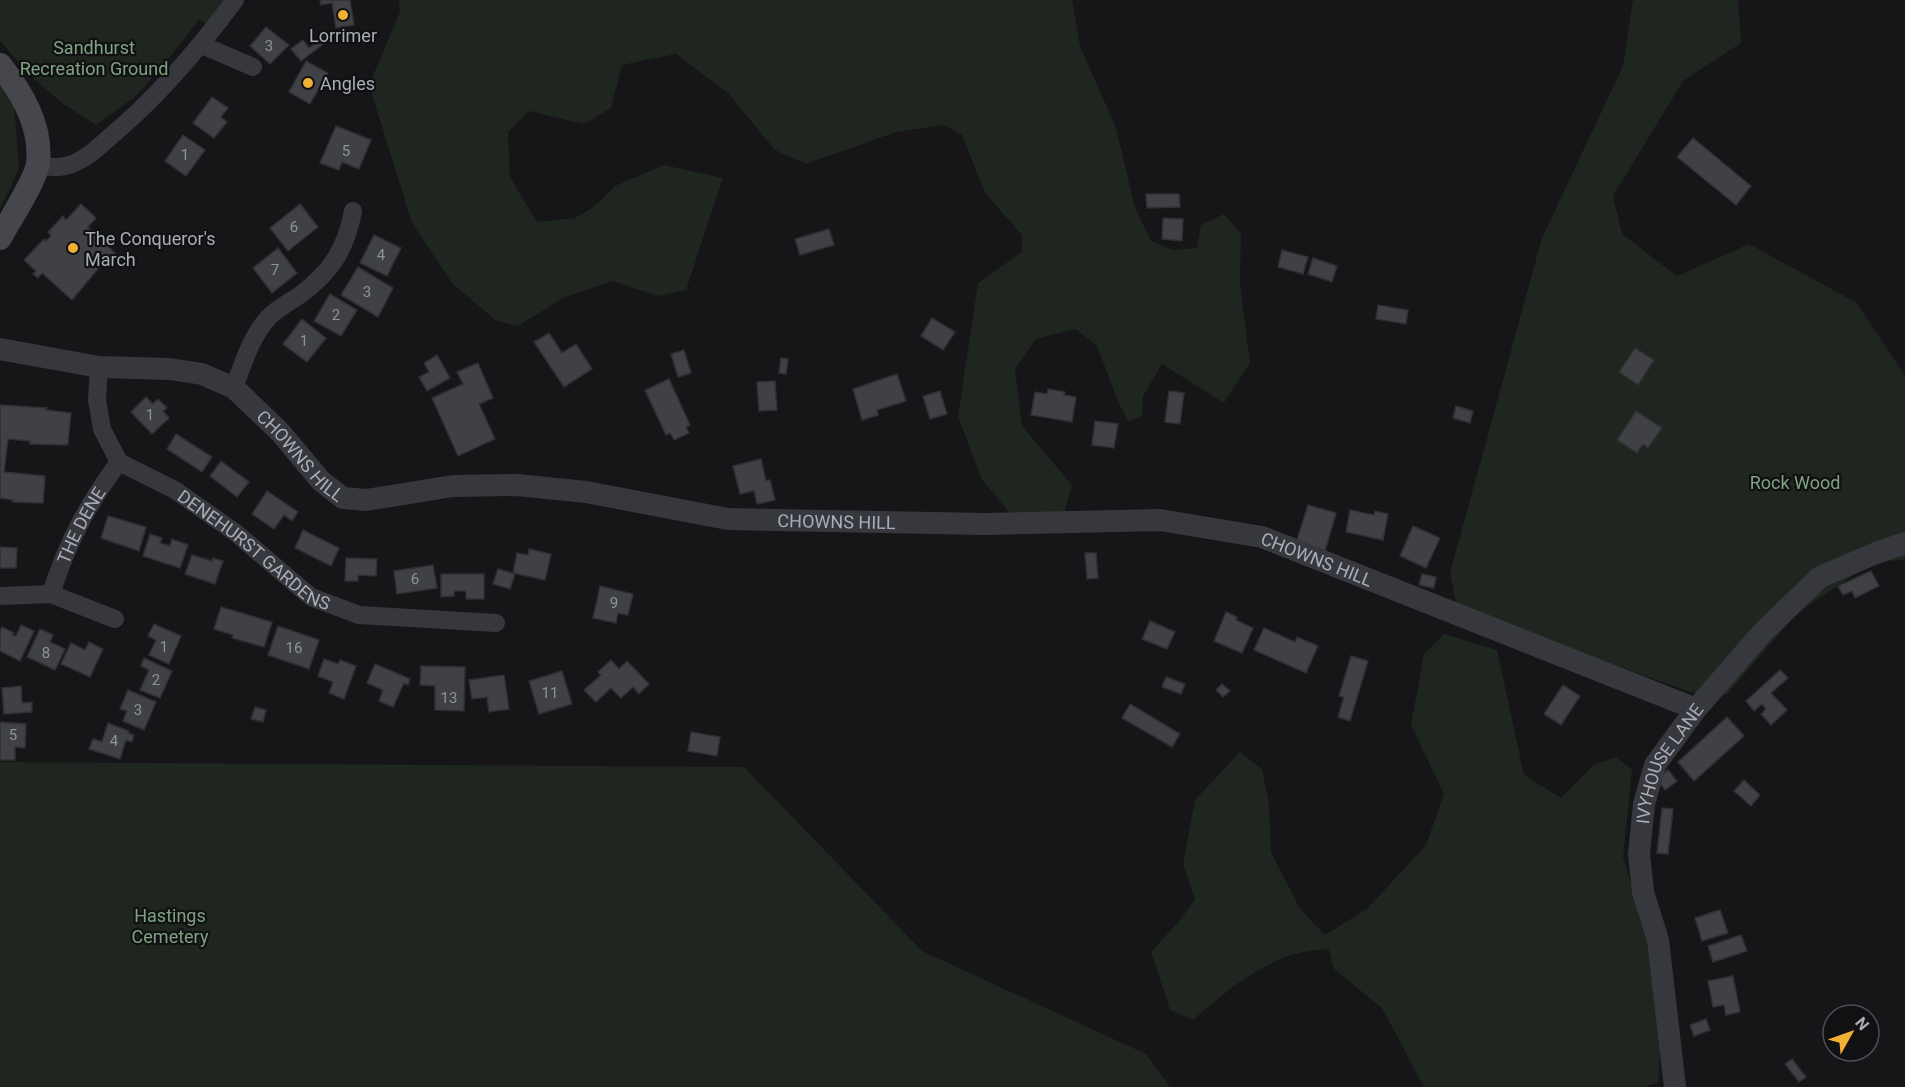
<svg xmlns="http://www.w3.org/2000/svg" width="1905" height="1087" font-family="Roboto,sans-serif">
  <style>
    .green { fill: #1e261f }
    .building { fill: #404145; stroke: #303034; stroke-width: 1.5 }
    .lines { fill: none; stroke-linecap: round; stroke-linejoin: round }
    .minor { stroke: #37383d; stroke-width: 18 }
    .tertiary { stroke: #37383d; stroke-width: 22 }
    .secondary { stroke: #45474d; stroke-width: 24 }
    .poi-dot { fill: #f2b134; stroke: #111113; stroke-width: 2 }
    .labels { text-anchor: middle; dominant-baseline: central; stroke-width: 4.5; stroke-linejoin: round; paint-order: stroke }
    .number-label { font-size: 15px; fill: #8e929b }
    .poi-label { font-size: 18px; fill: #a8adb8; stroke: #111113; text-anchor: start }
    .park-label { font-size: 18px; fill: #7fa381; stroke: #111113 }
    .street-label { font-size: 18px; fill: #a8adb8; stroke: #111113 }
  </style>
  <rect width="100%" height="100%" fill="#161618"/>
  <g class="green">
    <polygon points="0,0 242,0 222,23 206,23 199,20 169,58 136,96 96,125 62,103 33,78 0,41"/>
    <polygon points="399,0 1072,0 1080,46 1116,128 1135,208 1151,241 1173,250 1197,248 1201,225 1224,214 1241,234 1240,284 1250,363 1224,403 1162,364 1143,396 1142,416 1129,422 1119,404 1097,346 1076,329 1036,339 1015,369 1022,426 1072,485 1063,516 1009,512 981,478 958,416 978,283 1022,252 1022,235 985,193 962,135 944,125 896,132 806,164 775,150 728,93 676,54 622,65 611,108 584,124 529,111 508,132 510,177 537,222 575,218 595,206 615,186 664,165 723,178 686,290 658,296 613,281 563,298 518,326 495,320 452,283 412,223 369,85 400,12"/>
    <polygon points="1633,0 1738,0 1741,43 1683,81 1613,196 1622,234 1677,276 1749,244 1857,303 1905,376 1905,560 1875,561 1798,612 1727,694 1690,692 1457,608 1450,573 1542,238 1623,66"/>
    <polygon points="0,80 14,104 19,169 0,209"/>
    <path d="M1444,634L1497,650L1524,775L1561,798L1594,765L1616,757L1632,770L1623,858L1646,932L1661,1039L1658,1083L1644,1087H1424L1382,1008L1334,969L1329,950C1278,947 1229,988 1193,1020L1170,1010L1151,952L1181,919L1195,899L1183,864L1195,800L1240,752L1262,769L1269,804L1271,852L1300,909L1325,935L1367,909L1426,845L1444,794L1411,725L1424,654Z"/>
    <polygon points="0,762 744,767 922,951 1146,1054 1170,1087 0,1087"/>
  </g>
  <g class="building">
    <polygon points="320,0 350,0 354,25 336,28 332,3 321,5"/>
    <polygon points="266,27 289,45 270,64 250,46"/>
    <polygon points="326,35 330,39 301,61 291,49 303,40 309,48"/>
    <polygon points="306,61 328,73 310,104 289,92"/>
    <polygon points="212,97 228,108 221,117 227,122 214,138 193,123"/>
    <polygon points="336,126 371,140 359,169 342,162 339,170 320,163"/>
    <polygon points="183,135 205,150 186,176 165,161"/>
    <polygon points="1693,138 1751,186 1736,205 1677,157"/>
    <polygon points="1146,194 1179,194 1180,207 1147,208"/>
    <polygon points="81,204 96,218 88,227 118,256 107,268 102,264 72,300 42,273 38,278 33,274 36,271 24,260 44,239 46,241 51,236 48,232 63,216 66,220"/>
    <polygon points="300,204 318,227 288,251 270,228"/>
    <polygon points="1163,218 1183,219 1182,241 1162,239"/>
    <polygon points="829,229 834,245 800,255 795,239"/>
    <polygon points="374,235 401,248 387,276 360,263"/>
    <polygon points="278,248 297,273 272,293 253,268"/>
    <polygon points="1282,250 1308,257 1303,274 1278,267"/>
    <polygon points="1313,258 1337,266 1332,282 1308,274"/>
    <polygon points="358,267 393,288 378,317 341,295"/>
    <polygon points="330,294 357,310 341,336 314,321"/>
    <polygon points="1378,305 1408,310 1406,324 1376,319"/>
    <polygon points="932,318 955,332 943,350 921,336"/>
    <polygon points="302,319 326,338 307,362 283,344"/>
    <polygon points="549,333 562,353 576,344 592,369 564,387 534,342"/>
    <polygon points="1635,348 1654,360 1638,385 1619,372"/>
    <polygon points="684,350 691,373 678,377 671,354"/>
    <polygon points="437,355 450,378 427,391 419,377 429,372 424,363"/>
    <polygon points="781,358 788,359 786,374 779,373"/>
    <polygon points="478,363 493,398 479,404 495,439 458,456 432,398 463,384 457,372"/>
    <polygon points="897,374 906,401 877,410 878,415 862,420 853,389"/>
    <polygon points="669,379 690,425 686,427 689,433 674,440 670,433 666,435 645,390"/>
    <polygon points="775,381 777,410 759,411 757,382"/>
    <polygon points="1048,389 1065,392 1064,395 1076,397 1072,422 1031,415 1035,392 1047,394"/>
    <polygon points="940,391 947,414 930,419 923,396"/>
    <polygon points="1169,391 1184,393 1180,424 1165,422"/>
    <polygon points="146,397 153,404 158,399 167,408 163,411 169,418 152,434 131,412"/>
    <polygon points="0,405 47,408 46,410 71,413 68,444 66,445 30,444 30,441 8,439 4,472 45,476 43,503 12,502 13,500 0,498"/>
    <polygon points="1456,406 1473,411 1470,423 1453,418"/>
    <polygon points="1636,411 1662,428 1648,448 1643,444 1637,453 1617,440"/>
    <polygon points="1095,421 1118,424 1114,448 1092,445"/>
    <polygon points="176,434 212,457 202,472 167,449"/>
    <polygon points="761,459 766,481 770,480 775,500 757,504 754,491 740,494 733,466"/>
    <polygon points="221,461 249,482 237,497 210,476"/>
    <polygon points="267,491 298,512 292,521 284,515 274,529 252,514"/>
    <polygon points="1308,505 1336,513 1325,551 1296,543"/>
    <polygon points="1350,510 1374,515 1375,511 1388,514 1383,540 1346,532"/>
    <polygon points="108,516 146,527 139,551 101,538"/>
    <polygon points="1413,526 1440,538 1426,568 1400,556"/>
    <polygon points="303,530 339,548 331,566 295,548"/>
    <polygon points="150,534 162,538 160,543 170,546 172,539 188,545 180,568 143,556"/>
    <polygon points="0,547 17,548 16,568 0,568"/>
    <polygon points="529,549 551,554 545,580 513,573 517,553 528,555"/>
    <polygon points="1085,553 1096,553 1098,578 1087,579"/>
    <polygon points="192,555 212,561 213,558 223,561 215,584 185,574"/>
    <polygon points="346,558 377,559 376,576 358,575 358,581 345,581"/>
    <polygon points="433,565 437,588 397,594 394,571"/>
    <polygon points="498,569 515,574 510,589 493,584"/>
    <polygon points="1871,571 1879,586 1855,598 1852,591 1843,595 1838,586"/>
    <polygon points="441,574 484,574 484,599 466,599 466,591 454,591 454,596 441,597"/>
    <polygon points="1422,574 1436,577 1434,588 1419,585"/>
    <polygon points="600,586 633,594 628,615 618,613 616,623 593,618"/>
    <polygon points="221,607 272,622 264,647 232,638 233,635 214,629"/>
    <polygon points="1226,612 1237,617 1236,620 1253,628 1242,653 1214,641"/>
    <polygon points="1150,621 1175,632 1167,649 1142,639"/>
    <polygon points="154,624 181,636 169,664 149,655 156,640 148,636"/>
    <polygon points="21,625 34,631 20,661 0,651 0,632 2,627 14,633 12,635 16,636"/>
    <polygon points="278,626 319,640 309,669 268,655"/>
    <polygon points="1264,628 1295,642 1297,637 1318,646 1306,673 1254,650"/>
    <polygon points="40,629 53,635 50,642 65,649 55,670 27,657"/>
    <polygon points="89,642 103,649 90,677 61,664 71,643 85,650"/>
    <polygon points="1351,656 1368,661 1350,721 1338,717 1344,697 1339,696"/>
    <polygon points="144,658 172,671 160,698 140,690 149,670 141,666"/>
    <polygon points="324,659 338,664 340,660 356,666 344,699 329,693 333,682 318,676"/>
    <polygon points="611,660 619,669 627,661 649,684 639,694 633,687 621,698 611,688 596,702 584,690 601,675 598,672"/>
    <polygon points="375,664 410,679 408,685 404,683 393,707 379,701 383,690 367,683"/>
    <polygon points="421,666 465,667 464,711 435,710 435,686 420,685"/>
    <polygon points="1780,670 1788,678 1771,693 1787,710 1771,725 1761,714 1766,709 1762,704 1754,711 1746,701"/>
    <polygon points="562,671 572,704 539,714 529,681"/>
    <polygon points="504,675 509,709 489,712 487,697 472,699 469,680"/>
    <polygon points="1166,677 1185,684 1181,694 1162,687"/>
    <polygon points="1222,684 1230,691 1223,697 1216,690"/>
    <polygon points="1563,685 1580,696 1561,725 1544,714"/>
    <polygon points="21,686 22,703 32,702 32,712 4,714 2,688"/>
    <polygon points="128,690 156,702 144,730 123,721 127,711 120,709"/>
    <polygon points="1130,704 1180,734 1172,747 1122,718"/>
    <polygon points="255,707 266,710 263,722 251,719"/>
    <polygon points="1727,717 1744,736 1694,781 1678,762"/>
    <polygon points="0,722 26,724 25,748 15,747 15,760 0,760"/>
    <polygon points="108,723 129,731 128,733 134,735 132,742 126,740 120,759 89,749 93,739 102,742"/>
    <polygon points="691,732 720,737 717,756 688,751"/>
    <polygon points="1668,770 1677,781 1665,790 1657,779"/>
    <polygon points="1744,780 1760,795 1751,806 1734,791"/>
    <polygon points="1662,808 1673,809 1668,854 1657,853"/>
    <polygon points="1720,910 1728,933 1702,941 1695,918"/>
    <polygon points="1741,935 1747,951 1713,962 1708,946"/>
    <polygon points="1733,976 1740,1012 1726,1015 1724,1005 1713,1007 1708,981"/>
    <polygon points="1706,1019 1710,1030 1694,1036 1690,1025"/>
    <polygon points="1792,1059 1806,1077 1799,1082 1785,1064"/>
  </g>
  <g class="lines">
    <g class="minor">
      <polyline points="202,45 253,67"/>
      <path d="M38,165C47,167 57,168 65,166C83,162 98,148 111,136C159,96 198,50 235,0"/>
      <path id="s1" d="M99,367L97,400L102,429L119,462L175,490L236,533L311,597L359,615L496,623"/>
      <path d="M234,388C243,364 251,336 269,317C278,308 290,302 300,295C331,272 346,249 353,211"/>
      <path id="s2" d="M51,594C67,543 87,505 119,462"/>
      <polyline points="0,596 51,594 115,619"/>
    </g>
    <g class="tertiary">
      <path id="s3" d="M0,349L99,367L170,369L202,374L234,388L280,432L321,481L343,498L366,500L453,486L517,485L586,492L728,519L986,524L1160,520L1262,537L1696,709"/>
      <path id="s4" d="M1675,1087L1658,940L1643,892L1639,854L1644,804L1655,765L1696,709L1762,633L1820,577L1876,553L1905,543"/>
    </g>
    <path class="secondary" d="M0,65C22,93 42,126 38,163C36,180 9,221 0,238"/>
  </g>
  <g class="poi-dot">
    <circle cx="343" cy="15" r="6"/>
    <circle cx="308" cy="83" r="6"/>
    <circle cx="73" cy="248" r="6"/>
  </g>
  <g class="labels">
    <g class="number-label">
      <text x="269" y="46">3</text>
      <text x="346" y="151">5</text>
      <text x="185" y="155">1</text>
      <text x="294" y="227">6</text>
      <text x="381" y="255">4</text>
      <text x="275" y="270">7</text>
      <text x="367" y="292">3</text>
      <text x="336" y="315">2</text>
      <text x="304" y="341">1</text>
      <text x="150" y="415">1</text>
      <text x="415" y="579">6</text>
      <text x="614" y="603">9</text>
      <text x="164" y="647">1</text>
      <text x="294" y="648">16</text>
      <text x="46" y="653">8</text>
      <text x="156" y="680">2</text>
      <text x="550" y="693">11</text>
      <text x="449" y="698">13</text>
      <text x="138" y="710">3</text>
      <text x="13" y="735">5</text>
      <text x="114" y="741">4</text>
    </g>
    <g class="poi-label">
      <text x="343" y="35" text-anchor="middle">Lorrimer</text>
      <text x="320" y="83">Angles</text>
      <text x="85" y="238">The Conqueror's<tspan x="85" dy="21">March</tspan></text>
    </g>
    <g class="park-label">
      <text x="94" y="47">Sandhurst<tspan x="94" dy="21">Recreation Ground</tspan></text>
      <text x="1795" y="482">Rock Wood</text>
      <text x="170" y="915">Hastings<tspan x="170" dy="21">Cemetery</tspan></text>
    </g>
    <g class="street-label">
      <text stroke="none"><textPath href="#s3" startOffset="334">CHOWNS HILL</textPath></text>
      <text stroke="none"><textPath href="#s3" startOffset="892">CHOWNS HILL</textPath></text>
      <text stroke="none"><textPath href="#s2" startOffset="75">THE DENE</textPath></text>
      <text stroke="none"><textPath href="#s1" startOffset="262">DENEHURST GARDENS</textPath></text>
      <text stroke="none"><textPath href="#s3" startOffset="1378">CHOWNS HILL</textPath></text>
      <text stroke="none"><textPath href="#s4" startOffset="334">IVYHOUSE LANE</textPath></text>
    </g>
  </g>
  <g transform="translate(1851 1033) rotate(50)"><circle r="28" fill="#111113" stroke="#4d4f55" stroke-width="1.5"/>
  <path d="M0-4.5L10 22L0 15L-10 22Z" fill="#f2b134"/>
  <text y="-9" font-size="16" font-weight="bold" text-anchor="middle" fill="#a8adb8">N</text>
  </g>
</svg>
